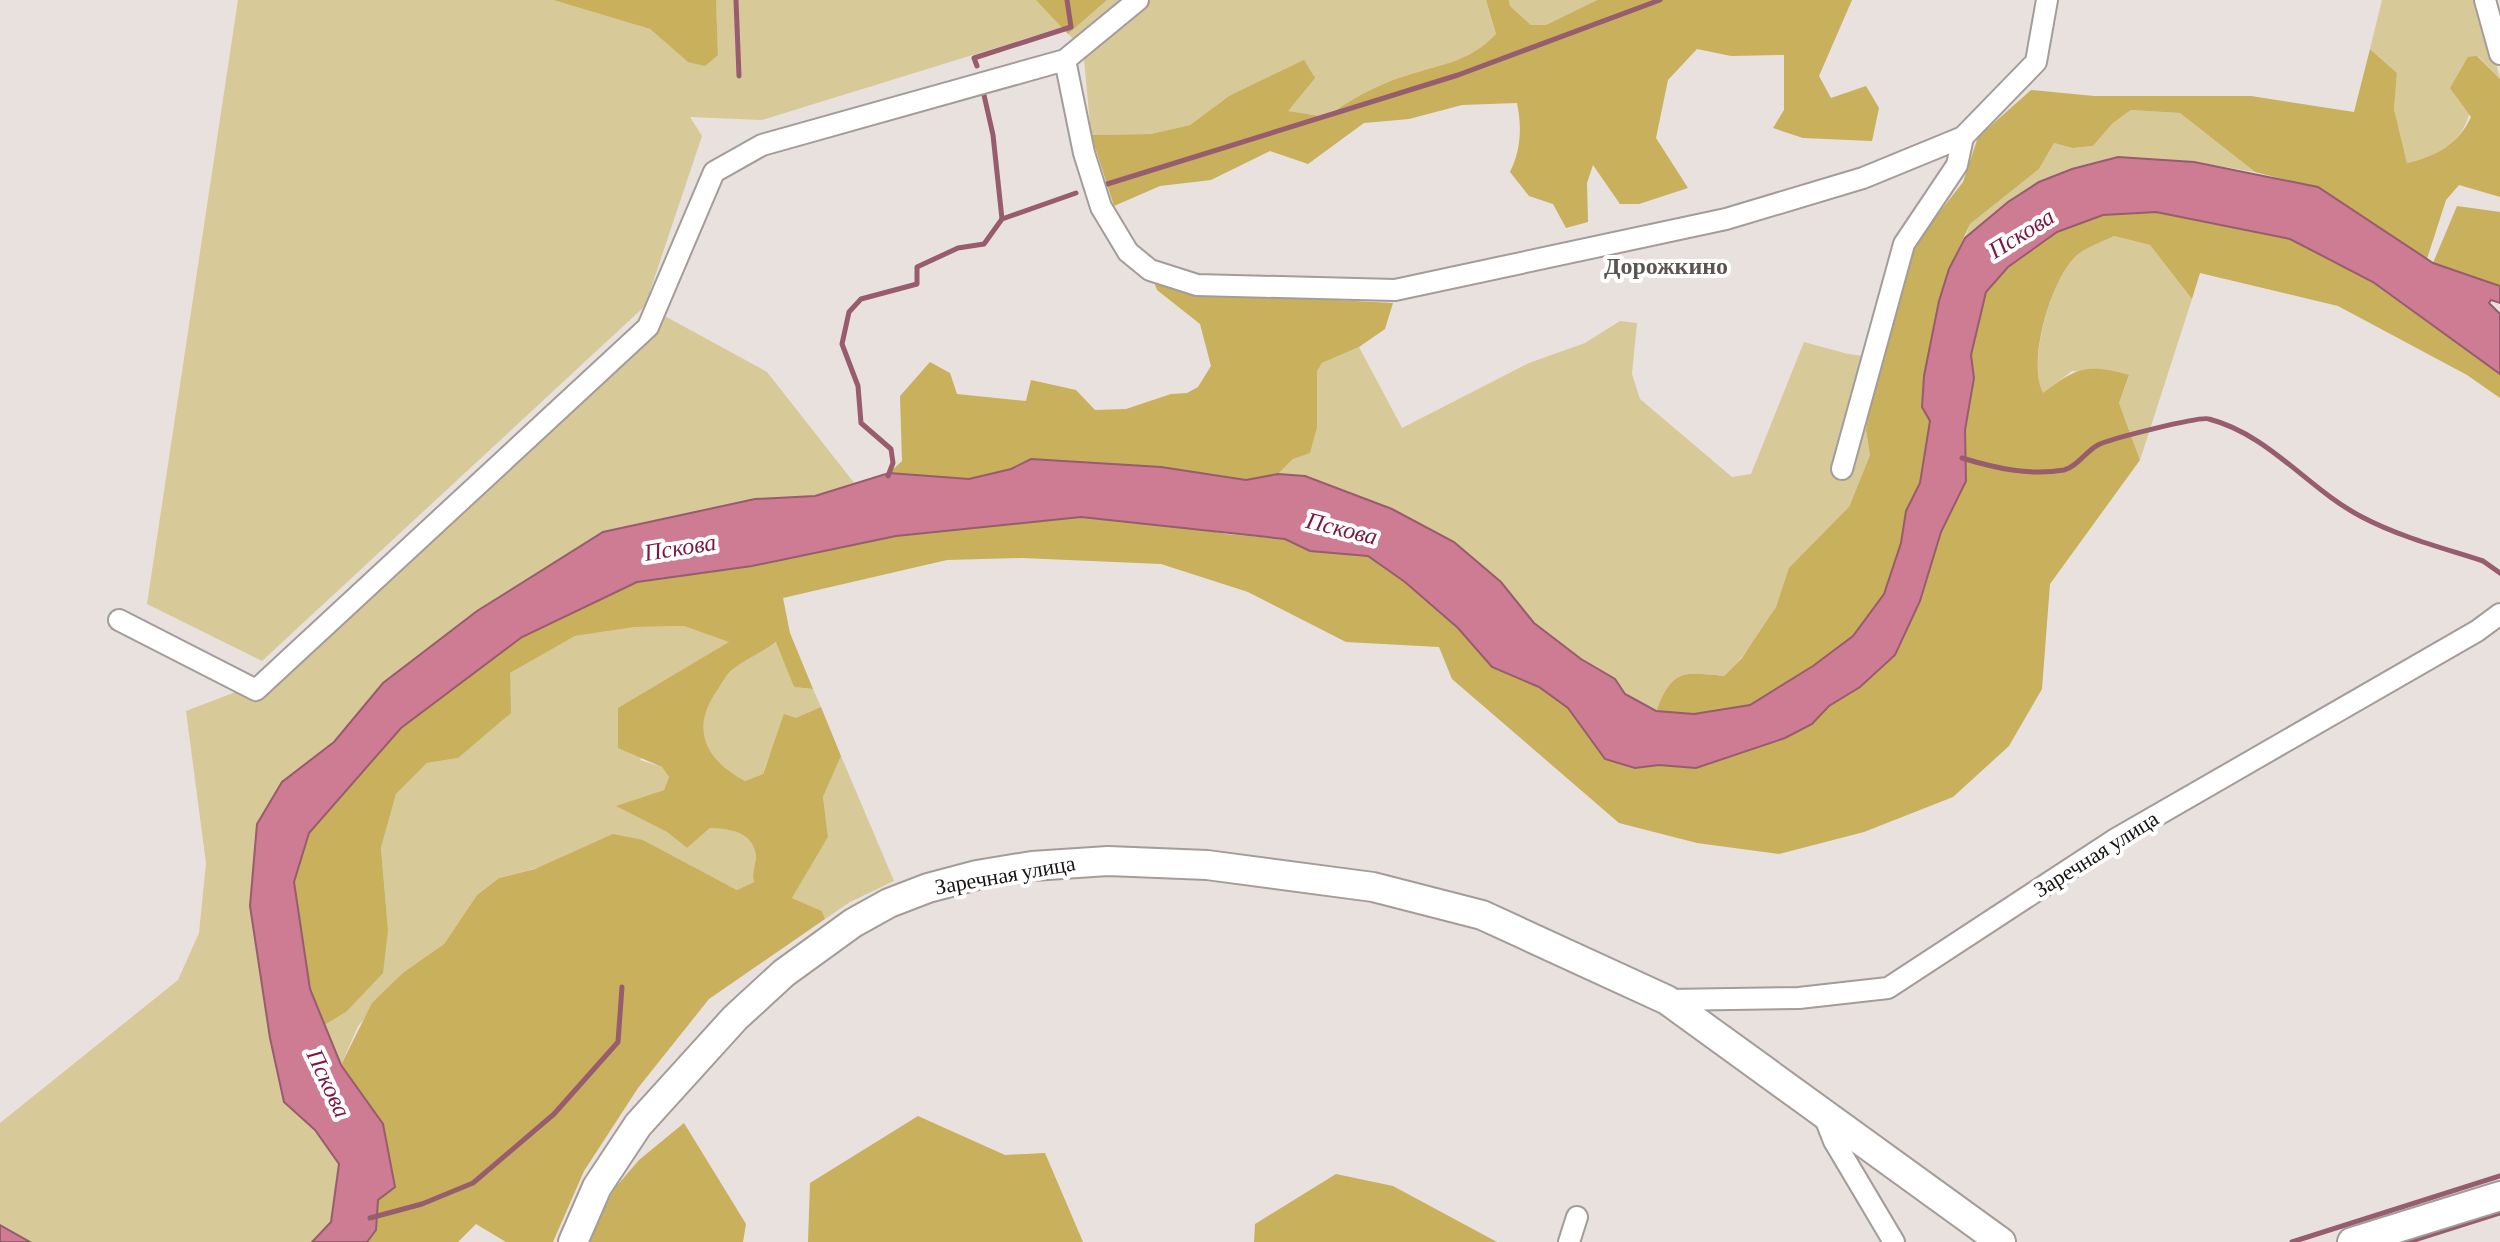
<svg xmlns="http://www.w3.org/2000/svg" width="2500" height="1242" font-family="'Crimson Pro',serif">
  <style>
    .green { fill: #d7c998 }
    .forest { fill: #c8b05c }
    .water { fill: #ce7b94; stroke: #975c6d; stroke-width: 2 }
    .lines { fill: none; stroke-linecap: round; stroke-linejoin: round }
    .stream { stroke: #975c6d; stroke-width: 5 }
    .street-casing { stroke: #a39c99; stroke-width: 24 }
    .secondary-casing { stroke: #a39c99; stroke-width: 32 }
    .street { stroke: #fff; stroke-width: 20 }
    .secondary { stroke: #fff; stroke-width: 28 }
    .labels { text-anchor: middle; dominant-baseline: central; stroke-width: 8; stroke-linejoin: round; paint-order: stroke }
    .street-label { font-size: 22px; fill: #161413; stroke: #fff }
    .water-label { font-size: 24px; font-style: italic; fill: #7c1842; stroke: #fff }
    .neighbourhood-label { font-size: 24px; font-weight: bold; fill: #5b5552; stroke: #fff }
  </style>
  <rect width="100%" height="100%" fill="#e8e1de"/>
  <g class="green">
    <polygon points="238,0 553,0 650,29 688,62 718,55 716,0 1036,0 1063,27 762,120 690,117 702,136 645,306 262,661 147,604"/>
    <path d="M1107,0H1486L1496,34C1466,65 1441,64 1402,77C1374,86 1350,100 1326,117L1287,111L1263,82L1229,96L1190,125L1151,134L1091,135L1083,48L1068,34Z"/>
    <polygon points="1509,0 1597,0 1546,25 1531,25 1510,6"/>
    <path d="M2382,0H2480L2500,79L2478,56C2471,116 2473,147 2407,163L2394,109L2397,73L2370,49Z"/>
    <polygon points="2131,110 2180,113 2255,172 2194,162 2118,157 1965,238 1970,224 2039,169 2054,143 2072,148 2093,146 2113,123"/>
    <path d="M2114,236L2150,245L2192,299L2140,460L2119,403L2129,376L2072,371L2042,394C2029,359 2049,284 2075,257C2084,248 2102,242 2114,236Z"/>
    <polygon points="652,309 767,372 855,484 815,496 755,499 603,532 477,611 383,683 334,742 282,782 250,906 270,1038 285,1102 315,1130 339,1164 331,1223 312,1242 30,1242 0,1225 0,1123 178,980 199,933 206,863 186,711 267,680"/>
    <path d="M1620,321L1637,323L1632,374L1640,399L1732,477L1751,474L1804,342L1848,354L1879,358L1866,430L1870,455L1849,507L1781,593C1772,624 1747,653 1724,676C1682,672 1672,669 1656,712L1625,694L1615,679L1581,659L1534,623L1501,582L1305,476L1278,474L1293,459L1316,371L1322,363L1359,347L1402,428L1529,363L1585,343Z"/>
    <path d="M684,626L730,642L703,660L640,760L662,767L669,777L664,790L617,806L667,832L687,848L710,828C729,829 753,831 756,856C756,866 751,872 754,882L737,890L643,840L499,878L477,895L444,944L404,972L358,1026L341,1065L323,1026L346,1012L388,930L381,848L396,794L427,763L458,758L510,673L575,636L635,627Z"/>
    <path d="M777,642L794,687L813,689L821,707C791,721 771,742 763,774L745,781C693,754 689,714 730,672C741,660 763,651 777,642Z"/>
    <polygon points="841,756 894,881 850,902 825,919 822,911 792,898 828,837 823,797"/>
  </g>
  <g class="forest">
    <polygon points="553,0 716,0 718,55 705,66 688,62 650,29"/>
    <polygon points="1036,0 1107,0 1068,34"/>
    <path d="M1486,0H1509L1510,6L1531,25H1546L1597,0H1852L1819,76L1831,98L1866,86L1879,108L1872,141L1803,138L1773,128L1784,110V55L1731,56L1697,49L1668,80L1656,138L1688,188L1639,204H1620L1593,165L1587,183L1588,222L1566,228L1553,204L1529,196L1510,172C1521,150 1522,127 1517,103L1462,105L1409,119L1364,123L1308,164L1270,151L1211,180L1160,186L1114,206L1091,135L1151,134L1190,125L1229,96L1304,60L1315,78L1288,111L1326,117C1350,100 1374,86 1402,77C1440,64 1467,64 1496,34Z"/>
    <path d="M2370,49L2397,73L2394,109L2407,163C2436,156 2458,145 2471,117L2450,88L2468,57L2477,56L2500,79V197L2459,185L2446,200L2427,259L2318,188L2255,172L2180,113L2131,110L2113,123L2093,146L2072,148L2054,143L2039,169L1970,224L1949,269L1924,376L1922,407L1930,421L1920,483L1906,511L1901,543L1884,594L1853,636L1813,666L1750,705L1694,715L1656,712C1672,669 1682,672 1724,676L1742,658L1776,607L1789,568L1849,507L1870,455L1866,430L1879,358L1913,246L1963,182L1978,137L2031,90L2094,96H2251L2354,112Z"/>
    <polygon points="2457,206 2500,212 2500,286 2433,263"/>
    <path d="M2156,212L2290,239L2373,282L2500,374V398L2467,375L2338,306L2200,273L2192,299L2150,245L2114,236C2102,242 2084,248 2075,257C2050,282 2027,362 2043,393C2076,368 2087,363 2129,375L2119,403L2140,460L2050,584L2042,689L2009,746L1953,797L1864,832L1779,854L1697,843L1619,823L1452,679L1439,647L1346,642L1248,592L1161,564L1022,558L947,560L783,598L790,633L813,689L794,687L776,642C762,652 746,659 733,669C725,675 720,687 714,695C690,733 709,762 745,781L763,774L784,714L796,718L821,707L841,756L823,797L828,837L792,898L822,911L825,919L709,999L638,1088L584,1171L553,1242H506L476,1224L458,1242H367L376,1230L378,1200L394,1187L383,1124L341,1065L372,1003L404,972L444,944L477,895L499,878L535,869L613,834L643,840L737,890L754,882C751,872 756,865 756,856C753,831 729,829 710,828L687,848L667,832L616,806L664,790L669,777L662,767L618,748V708L729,642L684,626L635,627L575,636L510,673L511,713L458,758L427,763L396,794L381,848L388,930L383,973L346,1012L323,1026L310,989L294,882L309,833L401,728L522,637L637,582L752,566L896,536L1081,517L1173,524L1226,534L1285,539L1310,551L1368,556L1405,582L1458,628L1492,667L1539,687L1568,708L1605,759L1635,768L1659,765L1696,768L1811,724L1829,706L1860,687L1895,655L1920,601L1941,532L1966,481L1965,430L1974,378L1971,355L1986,291L2008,267L2057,232L2103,215Z"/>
    <polygon points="1154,282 1195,293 1393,303 1385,329 1359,347 1322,363 1317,371 1317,427 1310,453 1293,459 1278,474 1246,480 1161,467 1031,459 1011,469 969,479 889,473 902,461 900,396 930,362 950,373 957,394 1026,401 1031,380 1076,390 1095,410 1126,409 1171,394 1187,393 1198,387 1211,366 1200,324 1157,290"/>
    <polygon points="918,1116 1005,1155 1045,1153 1083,1242 808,1242 810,1183"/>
    <polygon points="684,1123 746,1224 743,1242 588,1242 614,1189 639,1160"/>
    <polygon points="1336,1174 1393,1186 1497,1242 1254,1242 1255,1224"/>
  </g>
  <g class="water">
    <polygon points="2118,157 2194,162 2318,187 2433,263 2500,286 2500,303 2491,300 2489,303 2500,314 2500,374 2373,282 2290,239 2156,212 2103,215 2057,232 2008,267 1986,292 1971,355 1974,378 1965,430 1966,481 1941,532 1920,601 1895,655 1860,687 1829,706 1812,724 1785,738 1696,768 1659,765 1635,768 1605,759 1568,708 1539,687 1492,667 1458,628 1405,582 1368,556 1310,551 1285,539 1081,517 896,536 752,566 637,582 522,637 401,728 309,833 294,882 310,989 341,1065 383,1124 395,1187 378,1200 376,1230 367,1242 312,1242 331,1222 339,1164 315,1130 284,1102 270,1038 250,906 257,824 282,782 334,742 383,683 477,611 603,532 755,499 815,496 889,473 969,479 1011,469 1031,459 1161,467 1246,480 1278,474 1305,476 1392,509 1454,542 1501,582 1534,623 1581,659 1615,679 1625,694 1656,711 1694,714 1750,705 1813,666 1853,636 1884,594 1901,543 1906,511 1920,483 1930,421 1922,407 1924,376 1939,301 1949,269 1965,238 2008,202 2039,182 2072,169"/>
    <polygon points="0,1225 30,1242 0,1242"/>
  </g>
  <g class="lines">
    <g class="stream">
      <polyline points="736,0 739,76"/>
      <polyline points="977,66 974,58 1071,27 1067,0"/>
      <polyline points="1104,185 1458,75 1660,0"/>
      <polyline points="1002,219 1076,193"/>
      <path d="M1962,458C1995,468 2029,476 2064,470C2077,467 2086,451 2098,445C2109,439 2200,416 2209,419C2270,435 2308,489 2362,517C2400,537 2443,548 2483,561L2500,573"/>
      <polyline points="888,476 893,463 891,449 861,423 858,386 842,344 849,312 861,299 917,284 917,267 958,248 984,244 1002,219 993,135 984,95"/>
      <polyline points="370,1218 422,1204 473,1183 554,1114 618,1042 622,987"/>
      <polyline points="2292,1242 2500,1176"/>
      <polyline points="2408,1242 2500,1213"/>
    </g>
    <defs>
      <g id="street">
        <polyline points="2485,0 2500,54"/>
        <polyline points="1065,60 1084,153 1101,207 1128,252 1150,270 1197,285 1395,290 1726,219 1863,178 1963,137 2036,62 2047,0"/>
        <polyline points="1842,469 1904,244 1957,165 1963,137"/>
        <polyline points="119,620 256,690 648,327 714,172 762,145 1065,60 1138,0"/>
        <polyline points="1667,1000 1799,998 1888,988 2114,840 2477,631 2500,614"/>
        <polyline points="1823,1113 1834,1141 1894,1242"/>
        <polyline points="1569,1242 1577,1217"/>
      </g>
      <g id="secondary">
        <polyline points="573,1242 597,1187 638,1125 735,1018 784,973 853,923 889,903 928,888 977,875 1032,866 1108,861 1207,865 1373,887 1482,915 1667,1000 2001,1242"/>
        <polyline points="2352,1242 2500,1196"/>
      </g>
    </defs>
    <use href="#street" class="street-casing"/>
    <use href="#secondary" class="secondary-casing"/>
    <use href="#street" class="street"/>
    <use href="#secondary" class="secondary"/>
  </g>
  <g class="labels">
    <g class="street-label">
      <text transform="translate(2096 854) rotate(-32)">Заречная улица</text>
      <text transform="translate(1005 875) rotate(-10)">Заречная улица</text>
    </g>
    <g class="water-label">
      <text transform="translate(2021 233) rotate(-32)">Пскова</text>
      <text transform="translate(1342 528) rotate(14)">Пскова</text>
      <text transform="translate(680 547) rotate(-9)">Пскова</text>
      <text transform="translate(329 1083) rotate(65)">Пскова</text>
    </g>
    <g class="neighbourhood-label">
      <text x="1666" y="265">Дорожкино</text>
    </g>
  </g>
</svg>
